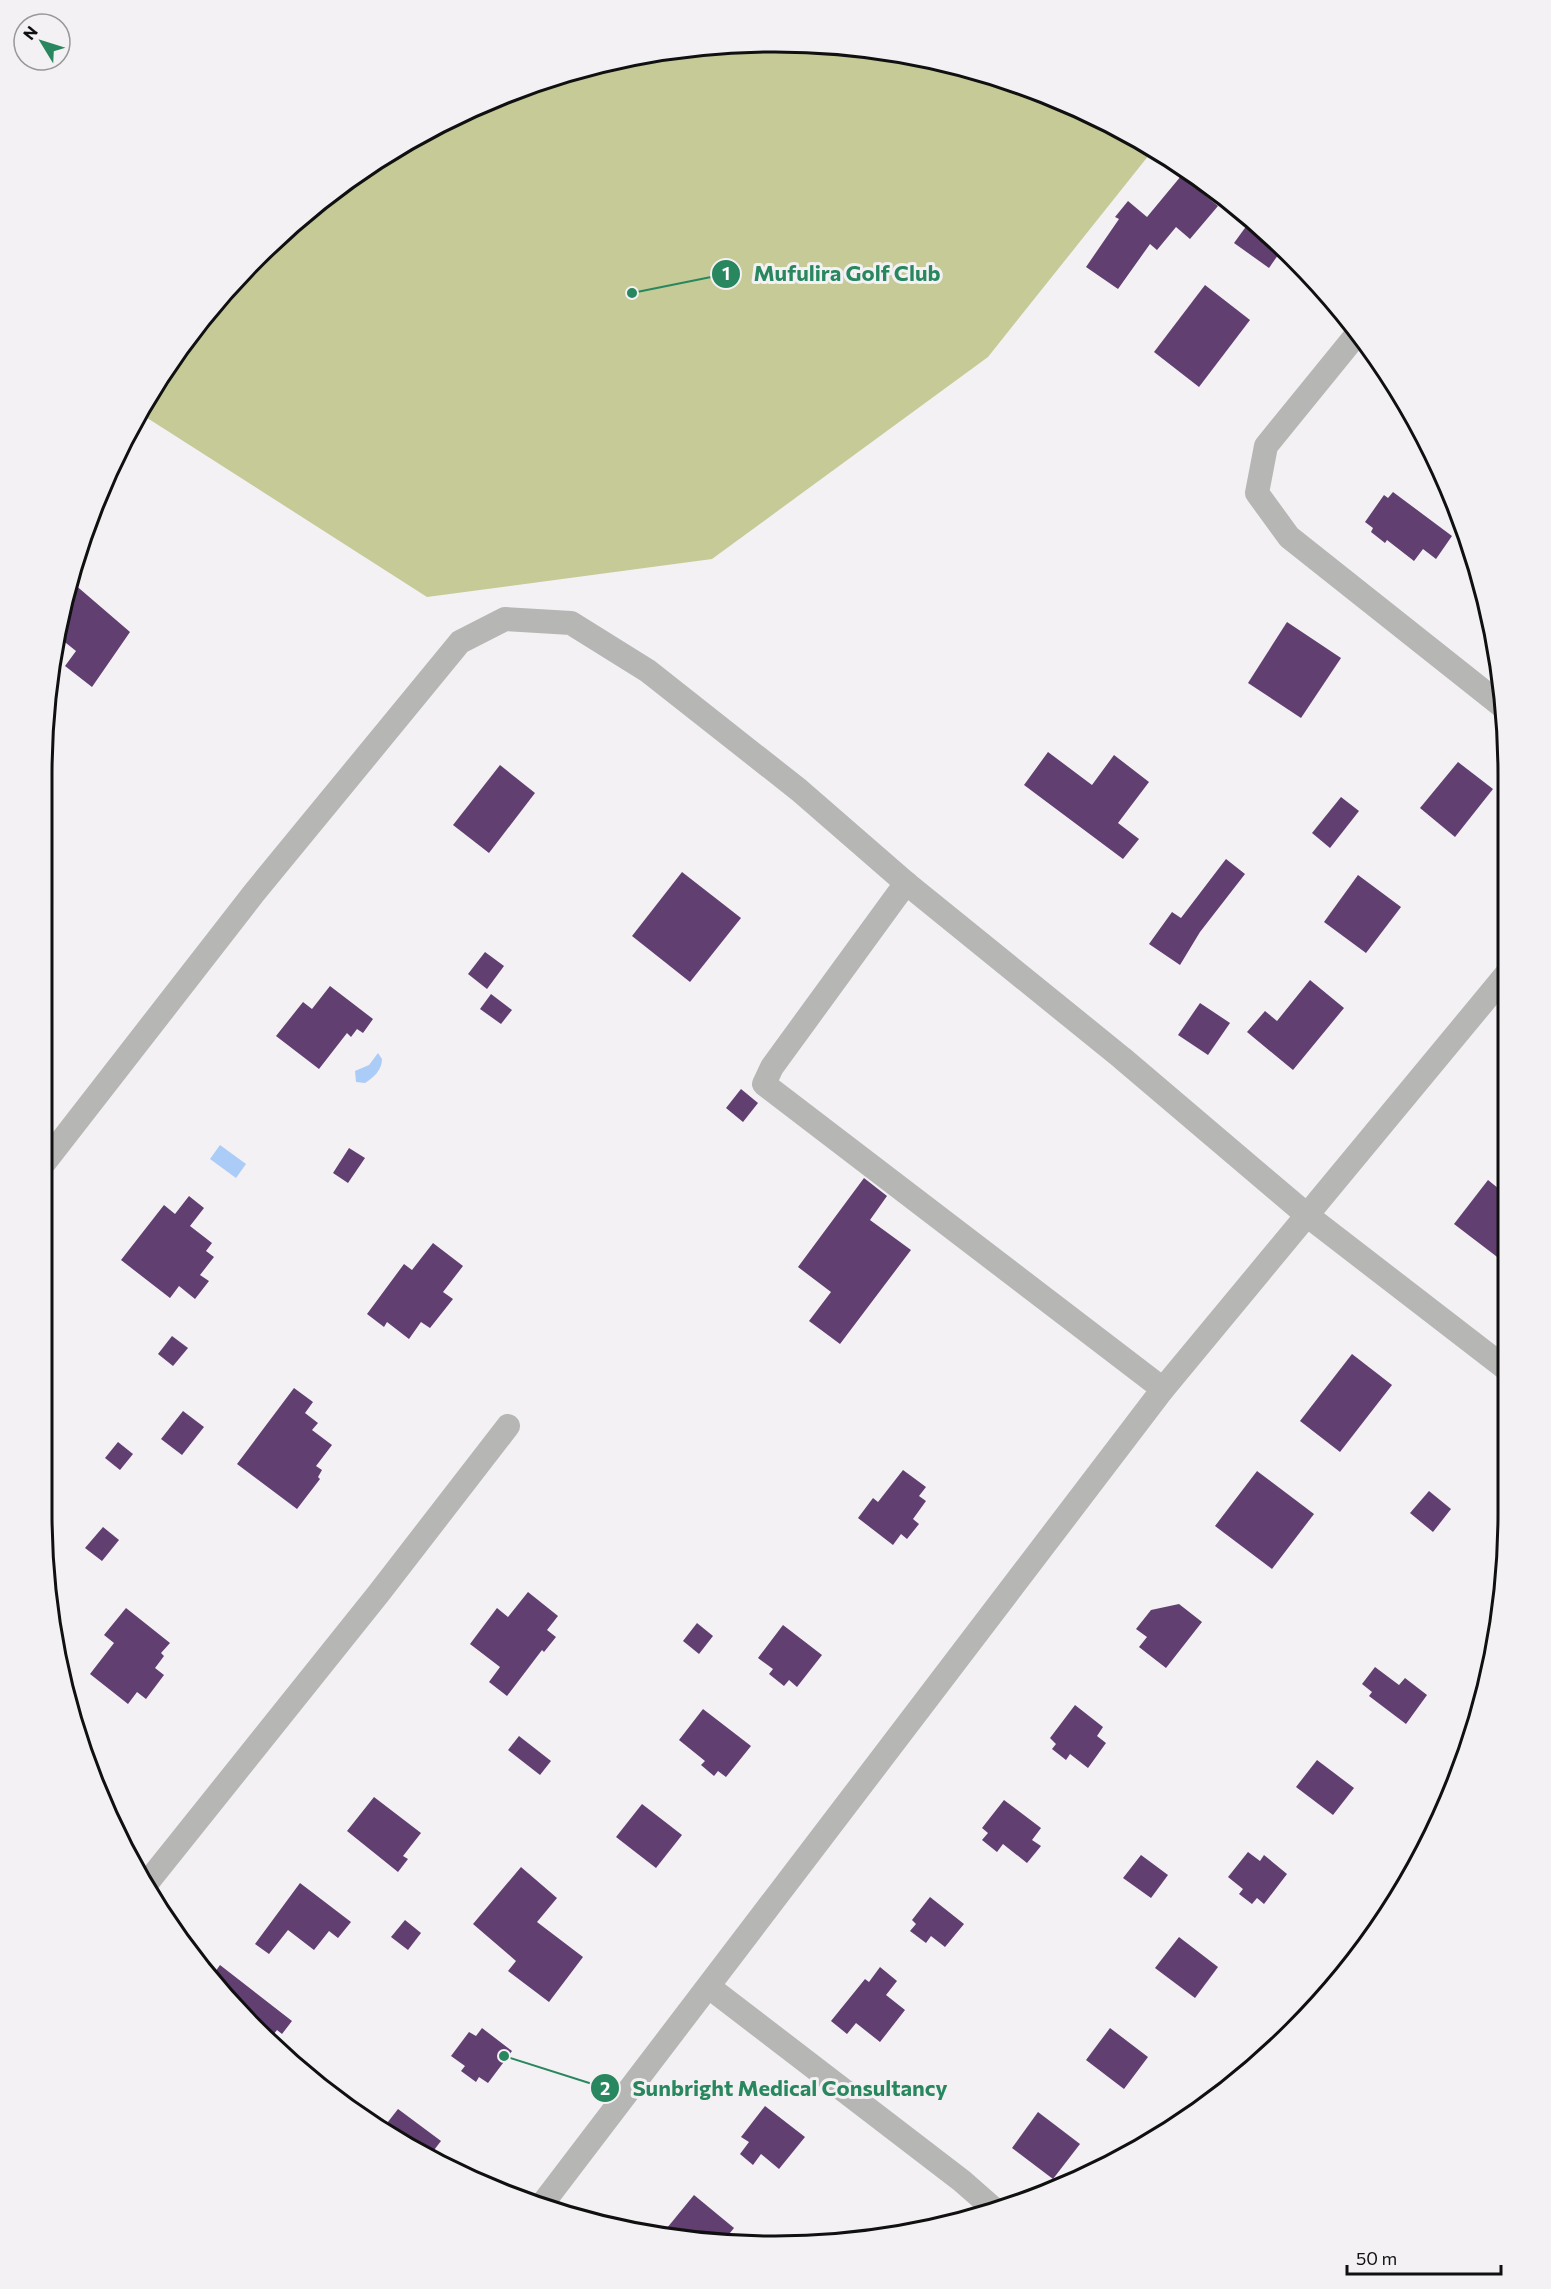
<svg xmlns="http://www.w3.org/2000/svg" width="1551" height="2289" font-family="Commissioner,sans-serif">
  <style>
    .green { fill: #c6ca96 }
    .water { fill: #abccf7 }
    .building { fill: #614071 }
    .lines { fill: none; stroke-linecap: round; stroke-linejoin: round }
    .minor { stroke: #b6b6b4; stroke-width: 24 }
    .rim { fill: none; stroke: #101011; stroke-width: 3 }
    .leader { fill: none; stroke: #28875e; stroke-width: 2 }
    .callout-dot { fill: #28875e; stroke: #f3f1f4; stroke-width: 2 }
    .mark-label { font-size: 18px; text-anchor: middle; font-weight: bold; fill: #fff }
    .callout-label { font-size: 22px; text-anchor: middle; font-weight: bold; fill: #28875e; stroke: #f3f1f4; stroke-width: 6; stroke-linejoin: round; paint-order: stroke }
  </style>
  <rect width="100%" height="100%" fill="#f3f1f4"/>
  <polygon class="green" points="775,42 918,56 1056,98 1153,150 988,357 712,559 427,597 141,414 193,329 257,257 368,166 494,98 632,56"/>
  <g class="water">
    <path d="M378,1053L382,1059C382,1070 374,1077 365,1083L356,1082L355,1071L369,1065Z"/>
    <polygon points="220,1145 246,1164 236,1178 210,1159"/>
  </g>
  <g class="building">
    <polygon points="1181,176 1218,206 1190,239 1176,227 1157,250 1150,244 1118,289 1086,267 1119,219 1115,217 1128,201 1147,217"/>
    <polygon points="1250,221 1283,248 1269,268 1234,243"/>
    <polygon points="1205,285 1250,320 1199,387 1154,352"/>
    <polygon points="1393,492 1452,536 1436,559 1423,549 1414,561 1387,540 1385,543 1371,532 1373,528 1365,522 1384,495 1388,498"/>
    <polygon points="73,583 130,632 92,687 65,666 76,651 56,635"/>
    <polygon points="1287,622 1341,658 1301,718 1248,683"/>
    <polygon points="1048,752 1092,785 1114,755 1149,782 1118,823 1139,839 1123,859 1024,785"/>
    <polygon points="1458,762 1493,789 1455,837 1420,808"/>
    <polygon points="500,765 535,793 489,853 453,825"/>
    <polygon points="1341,797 1359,811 1330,848 1312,833"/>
    <polygon points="1226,859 1245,874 1200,932 1180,965 1149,944 1172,912 1181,918"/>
    <polygon points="682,872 741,918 690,982 632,936"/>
    <polygon points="1358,875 1401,907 1366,953 1324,922"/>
    <polygon points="485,952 504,966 487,989 468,974"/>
    <polygon points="1310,980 1344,1008 1293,1070 1247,1032 1265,1011 1277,1021"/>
    <polygon points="330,986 373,1019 363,1033 357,1029 351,1037 347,1033 319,1069 276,1036 303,1002 312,1009"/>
    <polygon points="491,994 512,1010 501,1024 480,1009"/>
    <polygon points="1200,1003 1230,1023 1208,1055 1178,1035"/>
    <polygon points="741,1089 758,1103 743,1122 726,1108"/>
    <polygon points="349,1148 365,1158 348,1183 333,1173"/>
    <polygon points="864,1178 887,1196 870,1220 911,1250 840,1344 809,1321 831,1292 798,1267"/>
    <polygon points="1488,1180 1509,1197 1509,1266 1454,1224"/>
    <polygon points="189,1196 204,1208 190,1226 212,1243 206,1251 214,1257 200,1275 209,1281 195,1299 179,1286 170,1298 121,1260 164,1205 175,1214"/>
    <polygon points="433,1243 463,1266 443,1292 453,1299 430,1328 421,1322 409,1339 387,1322 384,1327 367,1314 404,1264 412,1270"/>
    <polygon points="172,1336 188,1348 173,1366 158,1354"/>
    <polygon points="1352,1354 1392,1385 1340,1452 1300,1421"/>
    <polygon points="294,1388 313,1402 305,1413 318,1423 312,1430 332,1445 316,1466 322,1470 318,1477 320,1479 297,1509 237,1464"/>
    <polygon points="183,1411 204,1427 182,1455 161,1439"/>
    <polygon points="118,1442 133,1454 120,1470 105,1458"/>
    <polygon points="903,1470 926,1487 919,1496 926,1501 913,1519 919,1524 907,1539 901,1534 893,1545 858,1518 873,1498 878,1502"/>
    <polygon points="1257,1471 1314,1514 1272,1569 1215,1526"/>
    <polygon points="1429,1491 1451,1509 1433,1532 1410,1513"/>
    <polygon points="103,1527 119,1540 102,1561 85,1548"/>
    <polygon points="528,1592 558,1616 547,1630 556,1637 544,1652 542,1650 507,1696 489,1682 500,1667 470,1644 497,1608 508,1617"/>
    <polygon points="1179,1604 1202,1622 1166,1668 1139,1647 1147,1637 1136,1629 1151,1610"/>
    <polygon points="126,1608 170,1643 161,1653 164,1656 155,1668 164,1675 146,1699 137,1692 128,1704 90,1674 114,1643 104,1635"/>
    <polygon points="697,1623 713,1636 699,1654 683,1641"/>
    <polygon points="783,1625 822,1655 797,1687 789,1680 784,1686 769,1674 773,1669 758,1658"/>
    <polygon points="1375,1667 1399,1685 1405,1678 1427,1695 1406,1724 1369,1696 1372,1692 1362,1684"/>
    <polygon points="1075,1705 1103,1727 1097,1736 1106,1743 1088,1768 1070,1754 1066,1760 1052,1749 1056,1744 1050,1738"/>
    <polygon points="703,1709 751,1746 726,1777 718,1771 714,1776 701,1765 705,1761 679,1740"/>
    <polygon points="519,1736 551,1761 540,1775 508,1750"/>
    <polygon points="1317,1760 1354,1788 1333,1815 1296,1787"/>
    <polygon points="374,1797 421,1833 403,1856 408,1859 398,1872 347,1831"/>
    <polygon points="1004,1800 1041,1828 1032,1840 1041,1846 1027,1863 1003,1844 997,1852 982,1840 988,1833 982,1828"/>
    <polygon points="642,1804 682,1835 656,1868 616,1837"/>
    <polygon points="1248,1852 1260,1861 1264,1855 1287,1874 1264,1904 1257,1898 1252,1904 1239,1894 1243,1889 1228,1877"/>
    <polygon points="1141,1855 1168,1875 1151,1898 1123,1878"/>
    <polygon points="521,1867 557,1898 537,1922 583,1957 549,2002 508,1971 516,1961 473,1924"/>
    <polygon points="300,1883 351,1922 338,1938 329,1931 314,1950 288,1930 269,1954 255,1944"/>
    <polygon points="930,1897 964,1924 945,1947 931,1936 926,1943 910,1931 916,1924 912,1920"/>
    <polygon points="405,1920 421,1933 408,1950 391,1937"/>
    <polygon points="1179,1937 1218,1967 1195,1998 1155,1968"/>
    <polygon points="220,1965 292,2021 282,2034 277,2030 269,2040 224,1997 210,1979"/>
    <polygon points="880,1967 897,1981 886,1995 905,2010 880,2042 856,2023 847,2034 831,2021 865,1979 869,1982"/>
    <polygon points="482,2028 512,2051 488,2083 479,2077 476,2082 461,2071 465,2066 451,2056 469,2032 476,2036"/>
    <polygon points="1110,2028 1148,2057 1124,2089 1086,2060"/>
    <polygon points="765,2106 805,2137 779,2169 761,2154 753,2165 740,2154 749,2142 741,2137"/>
    <polygon points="398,2109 441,2141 431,2154 384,2127"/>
    <polygon points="1038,2112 1080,2144 1053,2179 1012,2148"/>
    <polygon points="694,2195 734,2228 721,2244 680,2238 667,2228"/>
  </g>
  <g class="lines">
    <g class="minor">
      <polyline points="1357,334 1266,446 1257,493 1289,537 1502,706"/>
      <polyline points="906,883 772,1067 764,1084 1163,1389"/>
      <polyline points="45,1162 254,893 460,642 505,619 571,623 648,671 799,790 906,883 1122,1058 1308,1216 1509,1371"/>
      <polyline points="147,1883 379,1593 508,1426"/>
      <polyline points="709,1987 962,2181 995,2210"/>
      <polyline points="540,2207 1163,1389 1509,971"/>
    </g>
  </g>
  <path d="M0 0H1551V2289H0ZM775 52H775A723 723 0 0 1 1498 775V1513A723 723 0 0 1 775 2236H775A723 723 0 0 1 52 1513V775A723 723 0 0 1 775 52Z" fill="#f3f1f4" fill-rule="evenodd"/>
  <path class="rim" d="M775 52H775A723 723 0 0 1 1498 775V1513A723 723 0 0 1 775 2236H775A723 723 0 0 1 52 1513V775A723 723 0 0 1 775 52Z"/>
  <path class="leader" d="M632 293L726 274M504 2056L605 2088"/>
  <g class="callout-dot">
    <circle cx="632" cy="293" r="6"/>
    <circle cx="504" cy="2056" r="6"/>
    <circle cx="726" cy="274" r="15"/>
    <circle cx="605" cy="2088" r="15"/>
  </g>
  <g class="mark-label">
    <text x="726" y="280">1</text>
    <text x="605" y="2095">2</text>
  </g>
  <g class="callout-label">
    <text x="847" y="281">Mufulira Golf Club</text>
    <text x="790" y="2096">Sunbright Medical Consultancy</text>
  </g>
  <g transform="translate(42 42) rotate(308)"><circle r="28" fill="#f3f1f4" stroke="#989799" stroke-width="1.5"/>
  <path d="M0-4.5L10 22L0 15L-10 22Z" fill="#28875e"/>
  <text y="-9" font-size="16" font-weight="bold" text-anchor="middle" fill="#101011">N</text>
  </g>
  <path d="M1347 2265v9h154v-9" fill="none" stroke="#101011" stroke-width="3"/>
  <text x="1356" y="2265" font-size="18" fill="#101011" stroke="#f3f1f4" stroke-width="4.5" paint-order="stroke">50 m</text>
</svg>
